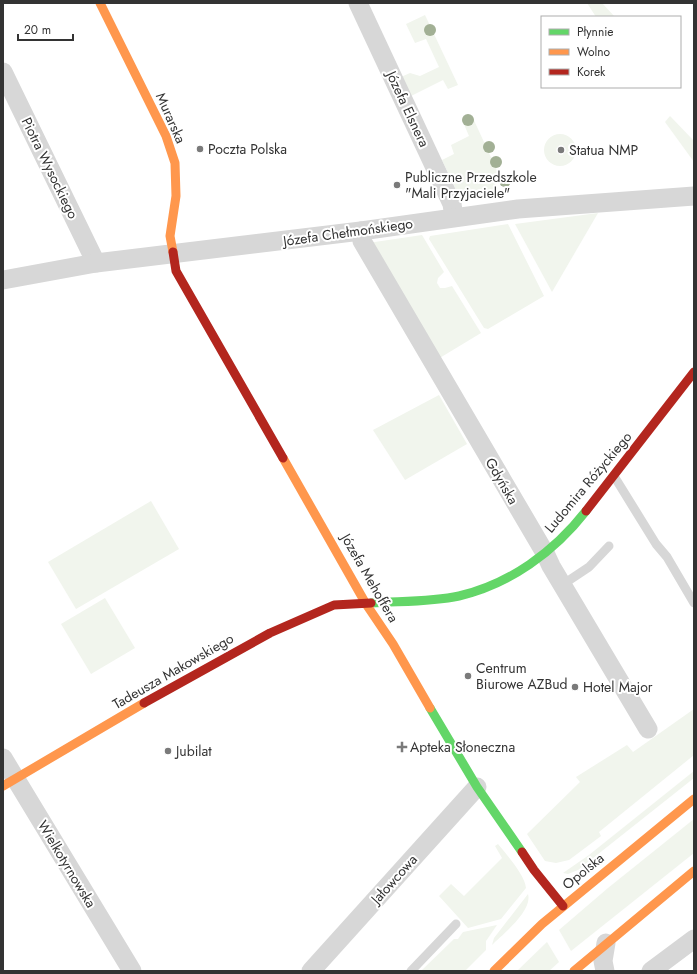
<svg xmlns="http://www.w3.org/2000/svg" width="697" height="974" font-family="Jost,sans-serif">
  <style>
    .green { fill: #f1f5ed }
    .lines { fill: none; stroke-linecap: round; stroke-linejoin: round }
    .lane { stroke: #d7d7d7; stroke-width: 9 }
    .street { stroke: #d7d7d7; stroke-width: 19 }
    .fast { stroke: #63d668; stroke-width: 9 }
    .slow { stroke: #ff974d; stroke-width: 9 }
    .jam { stroke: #b3261e; stroke-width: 9 }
    .tree { fill: #a2b095 }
    .poi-dot { fill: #7a7a7a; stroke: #fff; stroke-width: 1.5 }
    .labels { text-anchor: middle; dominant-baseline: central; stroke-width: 4; stroke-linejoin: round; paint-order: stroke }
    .street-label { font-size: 14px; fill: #333; stroke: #fff }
    .poi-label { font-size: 14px; fill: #333; stroke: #fff; text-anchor: start }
  </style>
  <rect width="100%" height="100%" fill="#fff"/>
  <g class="green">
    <polygon points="587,3 602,3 615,17 596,17"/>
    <polygon points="425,15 458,85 448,89 443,80 411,96 401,77 410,73 420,76 439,67 426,39 415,43 406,24"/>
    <polygon points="472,116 501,179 494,182 499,195 461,200 442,160 454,154 451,145 469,136 463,122"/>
    <polygon points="670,116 694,141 694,162 665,122"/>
    <circle cx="560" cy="150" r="16"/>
    <polygon points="598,213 552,292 515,224"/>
    <polygon points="508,224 544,296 488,329 484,328 429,239 430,236"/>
    <polygon points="422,235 444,272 438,278 437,283 440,288 445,288 452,286 481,333 438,359 368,243"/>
    <polygon points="439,395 467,444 405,480 373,430"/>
    <polygon points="151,501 179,549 76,609 48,562"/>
    <polygon points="105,598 135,648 91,674 61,624"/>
    <polygon points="694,709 694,755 599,832 601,836 569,860 556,863 545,861 527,834 580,782 576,777 627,745 633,752"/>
    <polygon points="694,771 694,778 578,870 568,874 563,873 589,855"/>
    <polygon points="694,819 694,853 571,951 559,930 608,888"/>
    <path d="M498,844C506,854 525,875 526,888L501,919L468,928L439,896L451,884L464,896L502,858L495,846Z"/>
    <path d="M528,894C533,911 502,935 492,945L494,938Z"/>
    <polygon points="497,925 486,941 486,950 465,971 421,971 454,939 458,939 463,932"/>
    <polygon points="547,942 559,962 549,971 517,971"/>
  </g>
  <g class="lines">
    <g class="lane">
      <polyline points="614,476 656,544 667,557 694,603"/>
      <polyline points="562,585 589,567 609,546"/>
      <polyline points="411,971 456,924"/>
    </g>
    <g class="street">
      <polyline points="358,3 452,204 454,217"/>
      <polyline points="3,72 96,263"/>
      <polyline points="361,231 362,241 545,553 551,566 648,729"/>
      <polyline points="3,280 96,263 361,231 518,209 694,196"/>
      <polyline points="3,758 132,971"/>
      <polyline points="311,971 477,787"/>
      <polyline points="605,971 603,961 606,943"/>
      <polyline points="651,971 694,939"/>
    </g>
    <g class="fast">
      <path d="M371,603C400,601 431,602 459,596C510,584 554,552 586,511"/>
      <polyline points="430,708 477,787 522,852"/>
    </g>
    <g class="slow">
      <polyline points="100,3 166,136 175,163 176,196 170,236 173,252"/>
      <polyline points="283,458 366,604 393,644 430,708"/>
      <polyline points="3,786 144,703"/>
      <polyline points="494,971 542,924 694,799"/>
      <polyline points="574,971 694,871"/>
    </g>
    <g class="jam">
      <polyline points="173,252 176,271 283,458"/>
      <polyline points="586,511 694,372"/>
      <polyline points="144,703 270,633 334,605 371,603"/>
      <polyline points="522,852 534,870 563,906"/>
    </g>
  </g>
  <g class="tree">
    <circle cx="430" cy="30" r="6"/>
    <circle cx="468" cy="120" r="6"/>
    <circle cx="489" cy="147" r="6"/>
    <circle cx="496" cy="162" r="6"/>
    <circle cx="505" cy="181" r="6"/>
  </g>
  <g class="poi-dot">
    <circle cx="200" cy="149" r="4"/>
    <circle cx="561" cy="150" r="4"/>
    <circle cx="397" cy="185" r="4"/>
    <circle cx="468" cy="676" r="4"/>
    <circle cx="575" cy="687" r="4"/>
    <path d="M400 741h4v4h4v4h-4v4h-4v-4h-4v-4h4z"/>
    <circle cx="168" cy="751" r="4"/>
  </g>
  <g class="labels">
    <g class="street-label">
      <text transform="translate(408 109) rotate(65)">Józefa Elsnera</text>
      <text transform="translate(171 118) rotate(66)">Murarska</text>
      <text transform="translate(50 168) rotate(64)">Piotra Wysockiego</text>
      <text transform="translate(348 232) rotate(-8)">Józefa Chełmońskiego</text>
      <text transform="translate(502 481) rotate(60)">Gdyńska</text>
      <text transform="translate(588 482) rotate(-50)">Ludomira Różyckiego</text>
      <text transform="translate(370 578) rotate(60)">Józefa Mehoffera</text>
      <text transform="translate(173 671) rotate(-30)">Tadeusza Makowskiego</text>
      <text transform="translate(67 864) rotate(59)">Wielkotyrnowska</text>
      <text transform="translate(583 871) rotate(-39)">Opolska</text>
      <text transform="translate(394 879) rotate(-48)">Jałowcowa</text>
    </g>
    <g class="poi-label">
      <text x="208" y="149">Poczta Polska</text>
      <text x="569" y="150">Statua NMP</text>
      <text x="405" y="177">Publiczne Przedszkole<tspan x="405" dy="16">"Mali Przyjaciele"</tspan></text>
      <text x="476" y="668">Centrum<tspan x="476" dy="16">Biurowe AZBud</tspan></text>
      <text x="583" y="687">Hotel Major</text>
      <text x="410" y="747">Apteka Słoneczna</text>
      <text x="176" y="751">Jubilat</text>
    </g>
  </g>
  <rect width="697" height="974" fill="none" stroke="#333333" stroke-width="8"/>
  <rect x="541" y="16" width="140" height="72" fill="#ffffff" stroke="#adadad"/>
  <rect x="549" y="29" width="20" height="6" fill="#63d668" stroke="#adadad"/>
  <text x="577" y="36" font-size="12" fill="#333333">Płynnie</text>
  <rect x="549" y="49" width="20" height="6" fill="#ff974d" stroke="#adadad"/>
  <text x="577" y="56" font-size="12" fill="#333333">Wolno</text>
  <rect x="549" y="69" width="20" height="6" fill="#b3261e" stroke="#adadad"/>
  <text x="577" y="76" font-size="12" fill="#333333">Korek</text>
  <path d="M18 34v6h55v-6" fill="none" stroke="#333333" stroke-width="2"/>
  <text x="24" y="34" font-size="12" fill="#333333" stroke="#ffffff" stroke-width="3" paint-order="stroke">20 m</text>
</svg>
